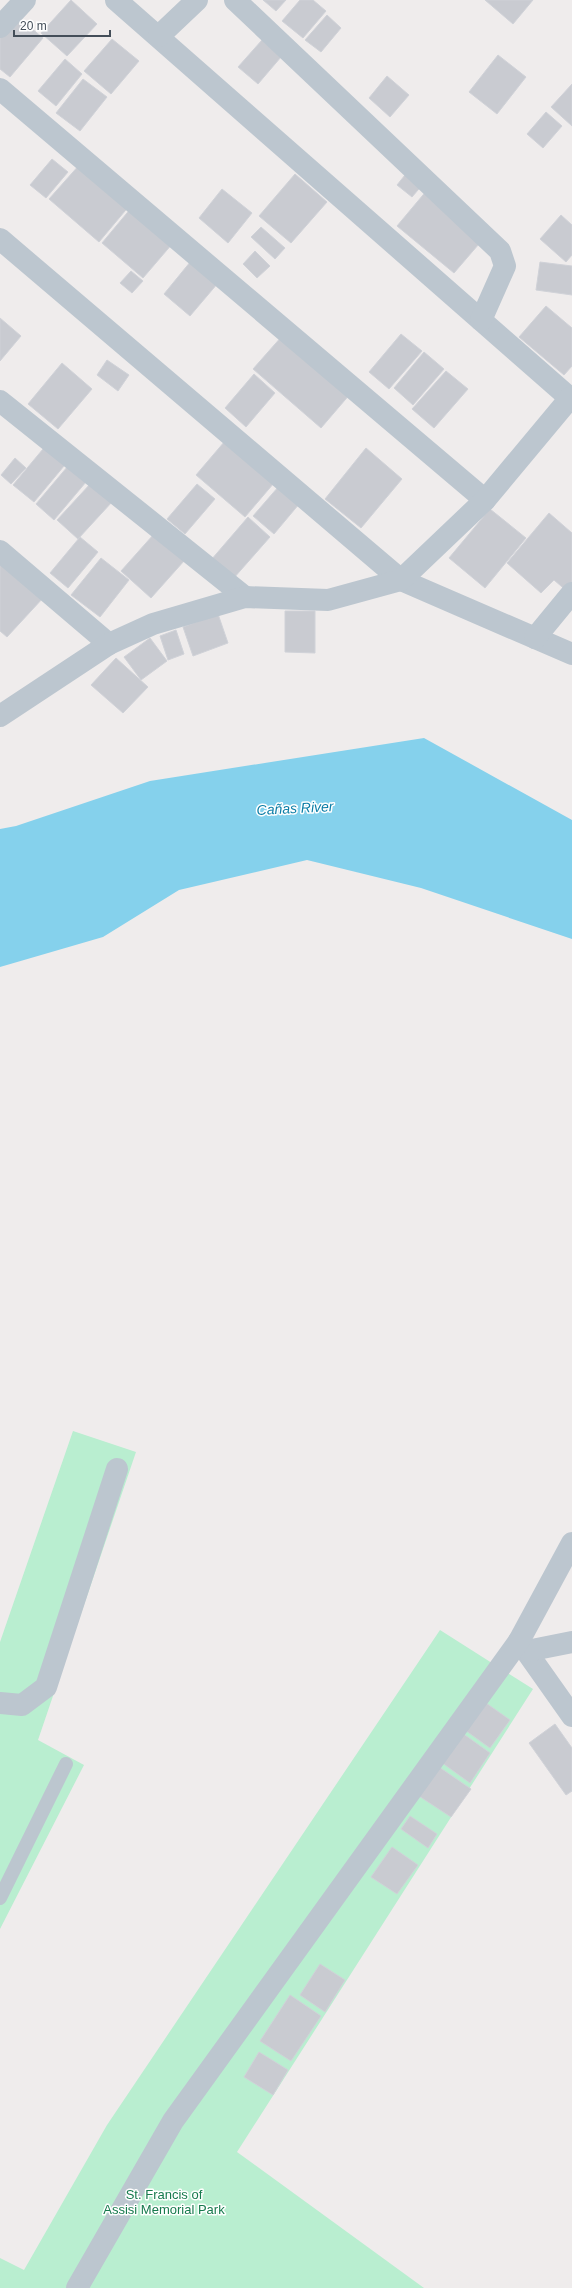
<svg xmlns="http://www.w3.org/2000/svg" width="572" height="2288" font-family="Helvetica,sans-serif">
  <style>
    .green { fill: #b9eed0 }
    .water { fill: #85d1ec }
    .building { fill: #c9cbd1; stroke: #d0d2d8 }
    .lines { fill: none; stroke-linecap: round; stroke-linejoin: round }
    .lane { stroke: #bcc6cf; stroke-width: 14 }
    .street { stroke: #bcc6cf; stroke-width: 22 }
    .labels { text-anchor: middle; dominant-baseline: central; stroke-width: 3; stroke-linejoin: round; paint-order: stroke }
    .park-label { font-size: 13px; fill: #167a4d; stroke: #fff }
    .water-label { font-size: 14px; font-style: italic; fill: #0b7da6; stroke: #fff }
  </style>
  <rect width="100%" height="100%" fill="#efecec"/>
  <g class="green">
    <polygon points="73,1431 136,1452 38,1740 84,1765 0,1929 0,1642"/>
    <polygon points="440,1630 533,1689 237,2152 424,2288 0,2288 0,2258 24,2270 107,2125"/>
  </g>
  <polygon class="water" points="424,738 572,820 572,939 421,888 307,860 179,890 103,937 0,967 0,829 16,826 150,781"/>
  <g class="building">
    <polygon points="71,0 97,24 67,56 41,33"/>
    <polygon points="263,0 286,0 276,11"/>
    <polygon points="300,0 313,0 326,11 303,38 282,21"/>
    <polygon points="485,0 533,0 513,24"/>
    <polygon points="327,15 341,28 321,52 305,40"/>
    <polygon points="18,17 43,38 10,77 0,69 0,38"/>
    <polygon points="112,39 139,61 111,94 84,71"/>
    <polygon points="262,40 281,57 258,84 238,67"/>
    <polygon points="498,55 526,77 497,114 469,92"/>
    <polygon points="65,59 82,74 56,106 38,91"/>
    <polygon points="387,76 409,95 390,117 369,98"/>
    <polygon points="83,79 107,97 80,131 56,113"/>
    <polygon points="572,84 572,126 551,107"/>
    <polygon points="546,112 562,126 543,148 527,134"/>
    <polygon points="52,159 68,172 46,198 30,185"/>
    <polygon points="81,163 130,205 99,242 49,199"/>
    <polygon points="409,170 424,183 412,197 397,185"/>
    <polygon points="295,174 327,202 291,243 259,216"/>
    <polygon points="222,189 252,213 228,243 199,218"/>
    <polygon points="428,189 485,237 454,273 397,226"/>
    <polygon points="132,207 173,243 143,278 102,243"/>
    <polygon points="561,215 572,225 572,255 566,262 540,239"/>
    <polygon points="261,227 285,248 275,259 251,237"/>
    <polygon points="255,251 270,266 257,278 243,264"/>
    <polygon points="191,261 218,283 190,316 164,294"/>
    <polygon points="540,262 572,266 572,295 536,290"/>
    <polygon points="131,271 143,281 132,293 120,283"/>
    <polygon points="546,306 572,328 572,366 564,375 519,337"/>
    <polygon points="0,318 21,336 0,361"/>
    <polygon points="401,334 422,351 389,389 369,372"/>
    <polygon points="283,335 351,393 321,428 253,369"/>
    <polygon points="424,352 444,369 413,405 394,388"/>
    <polygon points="107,360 129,375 118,391 97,375"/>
    <polygon points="62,363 92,389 58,429 28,404"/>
    <polygon points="446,371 468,389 434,428 412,409"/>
    <polygon points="254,374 275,393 246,427 225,408"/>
    <polygon points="225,441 274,483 245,517 196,475"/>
    <polygon points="48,443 69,460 34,502 13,485"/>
    <polygon points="366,448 402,479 361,528 325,499"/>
    <polygon points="15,458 26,468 11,484 1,475"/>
    <polygon points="68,466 86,482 54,520 36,504"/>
    <polygon points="91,483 112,502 78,539 57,520"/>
    <polygon points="197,484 215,499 185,534 167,519"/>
    <polygon points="279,486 300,503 274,534 253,516"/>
    <polygon points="490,509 526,538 485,588 449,558"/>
    <polygon points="549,513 572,533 572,587 568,592 554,580 541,593 507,563"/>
    <polygon points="248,517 270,537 233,579 211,560"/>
    <polygon points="154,534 184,561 151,598 121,571"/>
    <polygon points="80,537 98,552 68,588 50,573"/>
    <polygon points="101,558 129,580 100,617 71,595"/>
    <polygon points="0,563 43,598 7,637 0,631"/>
    <polygon points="285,611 315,611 315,653 285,652"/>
    <polygon points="218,614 228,643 193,656 183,627"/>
    <polygon points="176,630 184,654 168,660 160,636"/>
    <polygon points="150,638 167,661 141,680 124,657"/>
    <polygon points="116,658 148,687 123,713 91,685"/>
    <polygon points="486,1703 510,1720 490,1748 465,1730"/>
    <polygon points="555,1724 572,1748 572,1791 566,1795 529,1743"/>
    <polygon points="462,1733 490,1753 470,1783 441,1762"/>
    <polygon points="439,1767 471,1789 451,1817 419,1796"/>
    <polygon points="410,1816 437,1834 428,1848 401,1829"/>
    <polygon points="392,1847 418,1865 397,1894 371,1877"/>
    <polygon points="320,1964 345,1980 325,2012 300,1995"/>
    <polygon points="290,1995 321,2016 291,2061 260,2041"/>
    <polygon points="259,2052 288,2070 273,2095 244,2077"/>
  </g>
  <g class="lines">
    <polyline class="lane" points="0,1898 66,1764"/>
    <g class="street">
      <polyline points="116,0 572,400"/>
      <polyline points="235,0 500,251 505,266 481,320"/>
      <polyline points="0,27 25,0"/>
      <polyline points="159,36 197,0"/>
      <polyline points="0,89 485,500"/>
      <polyline points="0,239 401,580 572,654"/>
      <polyline points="0,401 245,597"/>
      <polyline points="0,551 109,644"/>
      <polyline points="535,638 572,593"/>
      <polyline points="0,716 109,644 153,624 245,597 328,600 401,580 485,500 570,398"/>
      <polyline points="519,1641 572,1716"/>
      <polyline points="527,1651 572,1642"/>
      <polyline points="0,1703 22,1705 46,1687 117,1469"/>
      <polyline points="77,2288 173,2121 519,1641 572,1543"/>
    </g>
  </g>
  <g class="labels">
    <g class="park-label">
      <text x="164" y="2194">St. Francis of<tspan x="164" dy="15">Assisi Memorial Park</tspan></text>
    </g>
    <g class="water-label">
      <text transform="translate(295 808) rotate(-3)">Cañas River</text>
    </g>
  </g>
  <path d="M14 30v6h96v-6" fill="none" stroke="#444e59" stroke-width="2"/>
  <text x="20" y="30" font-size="12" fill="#444e59" stroke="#ffffff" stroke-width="3" paint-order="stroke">20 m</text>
</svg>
